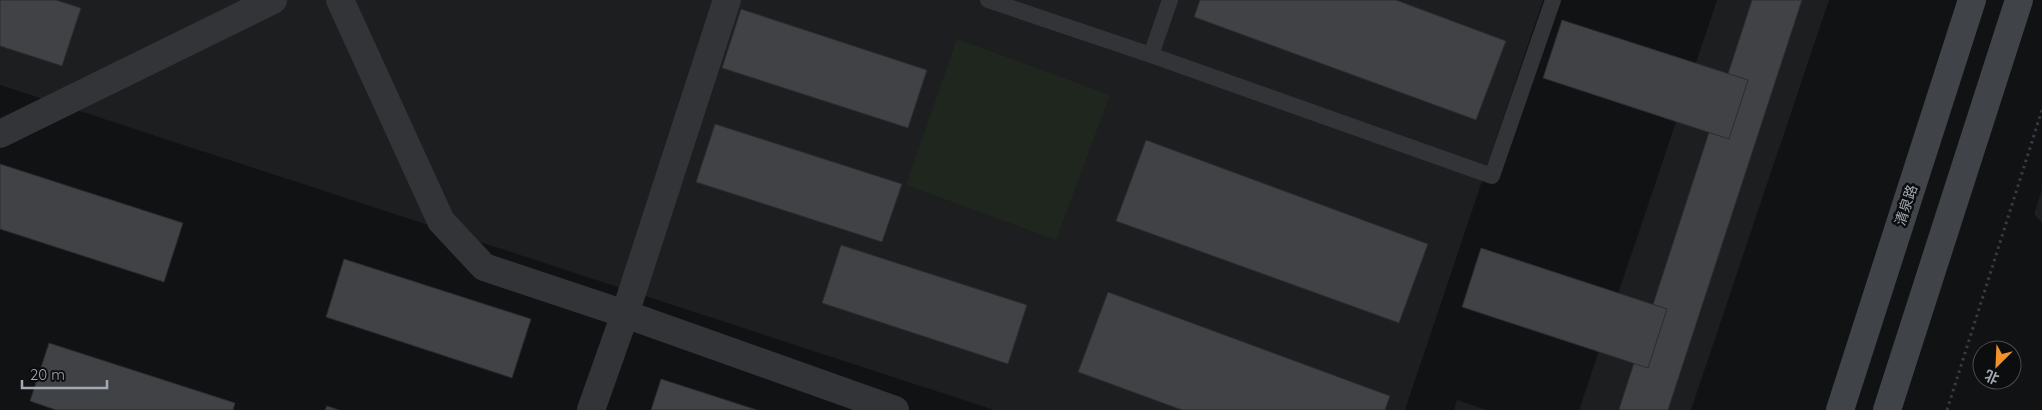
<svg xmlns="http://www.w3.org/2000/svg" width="2042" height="410" font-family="Quicksand,'Noto Sans SC',sans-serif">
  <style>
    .built { fill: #1d1e20 }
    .green { fill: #1e261e }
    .building { fill: #404246; stroke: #2b2c2f }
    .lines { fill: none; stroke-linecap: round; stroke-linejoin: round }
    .path { stroke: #383b3f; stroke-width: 3; stroke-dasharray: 2.5 4; stroke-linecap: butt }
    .lane { stroke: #323438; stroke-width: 16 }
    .street { stroke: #323438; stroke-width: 28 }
    .secondary { stroke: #404348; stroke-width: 28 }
    .labels { text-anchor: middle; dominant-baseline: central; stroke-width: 5; stroke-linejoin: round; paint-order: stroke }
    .street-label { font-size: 14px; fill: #a3aab4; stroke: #0c0d0e }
  </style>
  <rect width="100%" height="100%" fill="#111213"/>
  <g class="built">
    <polygon points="0,0 1543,0 1405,410 994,410 0,85"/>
    <polygon points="1717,0 1829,0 1691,410 1579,410"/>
    <polygon points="2042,189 2042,223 2034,214"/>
    <polygon points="1457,400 1487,410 1454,410"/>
  </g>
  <polygon class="green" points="957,39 1110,95 1056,240 906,185"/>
  <g class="building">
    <polygon points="0,0 56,0 81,8 62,66 0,46"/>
    <polygon points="1200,0 1396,0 1506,41 1476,120 1194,17"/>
    <polygon points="1752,0 1802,0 1668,410 1621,410 1619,409"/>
    <polygon points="741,9 927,70 908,128 722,68"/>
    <polygon points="1562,20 1748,80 1729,139 1543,78"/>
    <polygon points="715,124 902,184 882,242 696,182"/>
    <polygon points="1146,140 1428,244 1399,323 1116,221"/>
    <polygon points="0,164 183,223 164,282 0,229"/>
    <polygon points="841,245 1027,305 1008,364 822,303"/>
    <polygon points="1481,248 1667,309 1648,368 1462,307"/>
    <polygon points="344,259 531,319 512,378 326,317"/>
    <polygon points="1108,292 1390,396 1385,410 1182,410 1078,372"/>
    <polygon points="49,343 235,403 233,410 56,410 30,401"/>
    <polygon points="661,379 757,410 651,410"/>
    <polygon points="327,406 339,410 325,410"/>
  </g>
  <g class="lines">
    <polyline class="path" points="1947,410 2042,110"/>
    <g class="lane">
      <polyline points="988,0 1151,55 1492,176 1553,0"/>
      <polyline points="1151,55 1170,0"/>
    </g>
    <g class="street">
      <polyline points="340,0 441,221 484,267 625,314 895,410"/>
      <polyline points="0,134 273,0"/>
      <polyline points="591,410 625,314 727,0"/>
    </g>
    <g class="secondary">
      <polyline points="1840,410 1972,0"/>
      <polyline points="1887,410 2019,0"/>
    </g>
  </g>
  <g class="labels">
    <g class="street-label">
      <text transform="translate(1906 205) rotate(-72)">清泉路</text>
    </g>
  </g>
  <g transform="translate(1997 365) rotate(204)"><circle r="24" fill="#0c0d0e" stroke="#484c50"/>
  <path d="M0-4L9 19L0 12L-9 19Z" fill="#f1922b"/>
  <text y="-8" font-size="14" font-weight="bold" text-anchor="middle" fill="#a3aab4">北</text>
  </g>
  <path d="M22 380v8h85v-8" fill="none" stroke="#a3aab4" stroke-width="2.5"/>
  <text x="30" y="380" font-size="15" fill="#a3aab4" stroke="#0c0d0e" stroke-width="4" paint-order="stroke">20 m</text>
</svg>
